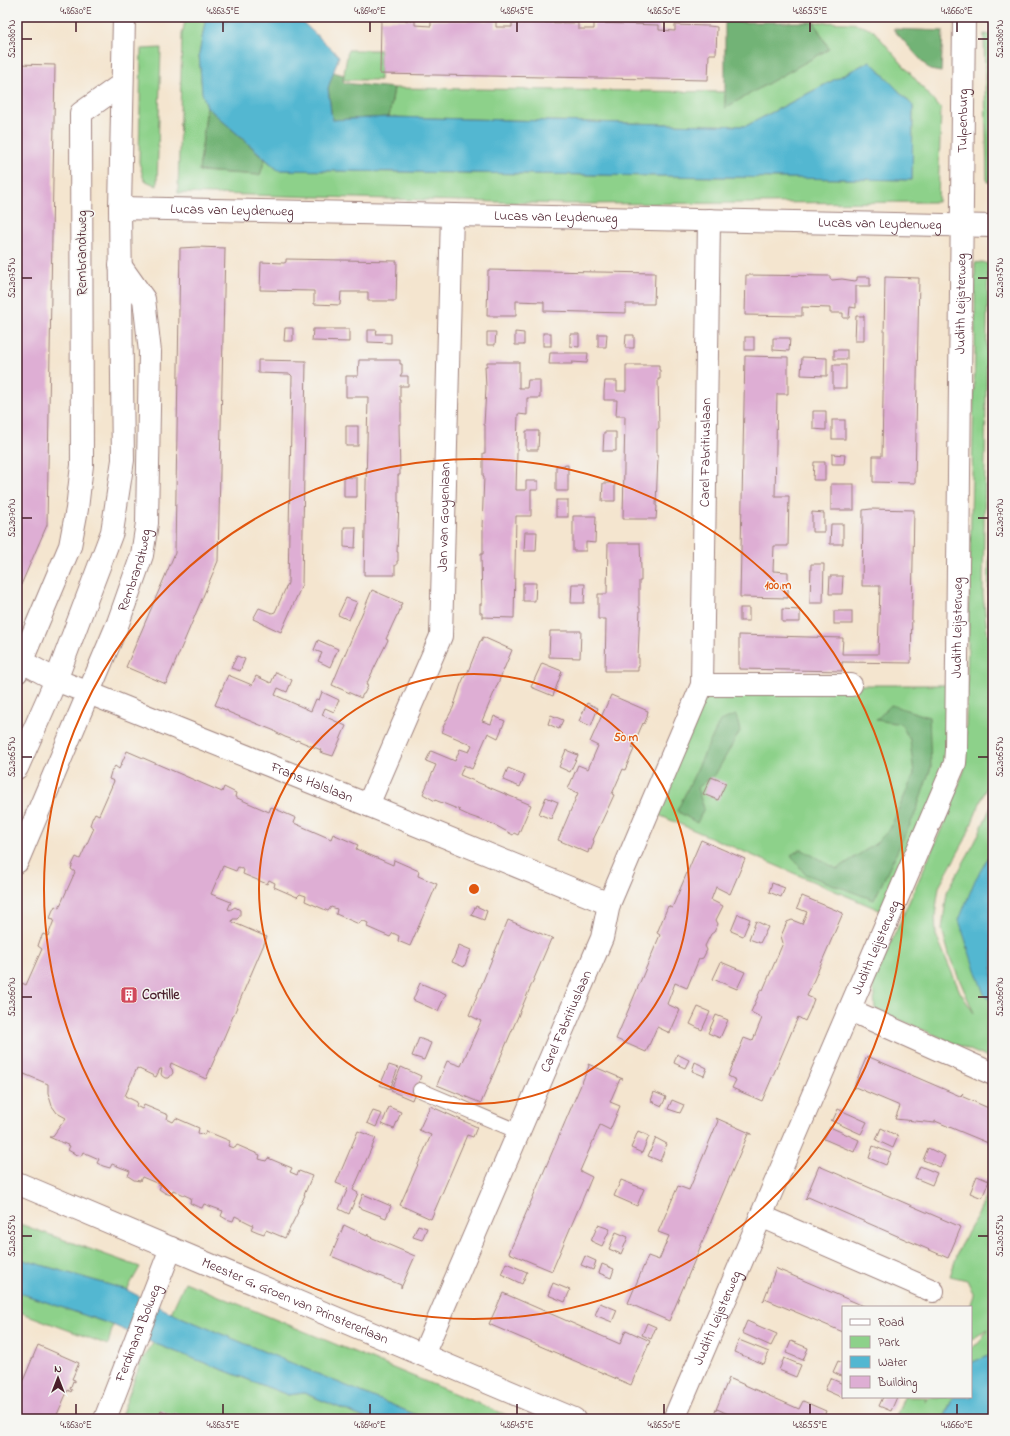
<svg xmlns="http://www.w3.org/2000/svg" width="1010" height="1436" font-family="'Indie Flower',sans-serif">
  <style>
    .green { fill: #8dd18a; stroke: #6c785a }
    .forest { fill: #72b376; stroke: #5e6950 }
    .water { fill: #53b7d1; stroke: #4e6b7e }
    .building { fill: #deaed4 }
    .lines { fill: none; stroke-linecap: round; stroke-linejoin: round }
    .service-casing { stroke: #9f827d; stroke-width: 16 }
    .minor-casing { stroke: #9f827d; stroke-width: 24 }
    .tertiary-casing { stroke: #9f827d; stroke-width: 24 }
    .service { stroke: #fff; stroke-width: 14 }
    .minor { stroke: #fff; stroke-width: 22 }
    .tertiary { stroke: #fff; stroke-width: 22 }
    .ticks { fill: none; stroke: #4a1f2b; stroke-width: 1.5 }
    .ring { fill: none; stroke: #e0560e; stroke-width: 2 }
    .labels { text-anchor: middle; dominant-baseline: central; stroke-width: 3; stroke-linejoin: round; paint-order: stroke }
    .street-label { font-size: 14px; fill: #4a1f2b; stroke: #f6f6f2 }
    .poi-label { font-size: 14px; font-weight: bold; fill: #4a1f2b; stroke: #f6f6f2; text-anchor: start }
    .centre { fill: #e0560e; stroke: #f6f6f2; stroke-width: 2 }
    .ring-label { font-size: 12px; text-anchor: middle; font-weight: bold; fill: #e0560e; stroke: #f6f6f2; stroke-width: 3; stroke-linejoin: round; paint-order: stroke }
    .neatline { fill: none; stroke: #4a1f2b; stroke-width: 1.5 }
    .ticks-label { font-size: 10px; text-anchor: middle; fill: #4a1f2b }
  </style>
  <rect width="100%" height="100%" fill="#f6f6f2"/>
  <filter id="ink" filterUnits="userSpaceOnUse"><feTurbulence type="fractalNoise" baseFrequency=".025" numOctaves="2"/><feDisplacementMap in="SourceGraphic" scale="8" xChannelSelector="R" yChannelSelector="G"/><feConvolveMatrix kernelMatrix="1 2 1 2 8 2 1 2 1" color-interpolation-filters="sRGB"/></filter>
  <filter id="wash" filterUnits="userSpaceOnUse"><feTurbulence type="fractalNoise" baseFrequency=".012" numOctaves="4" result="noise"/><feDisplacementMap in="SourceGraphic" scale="16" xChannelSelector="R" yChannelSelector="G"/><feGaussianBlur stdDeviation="0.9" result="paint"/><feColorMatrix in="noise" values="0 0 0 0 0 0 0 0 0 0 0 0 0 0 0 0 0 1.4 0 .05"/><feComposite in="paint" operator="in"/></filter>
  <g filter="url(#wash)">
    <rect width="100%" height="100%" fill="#f4e5cf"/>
    <g class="green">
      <polygon points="186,17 206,17 199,55 202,91 207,107 199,171 260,175 265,159 278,170 912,180 913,106 870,61 746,126 389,117 394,88 725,92 725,107 829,49 814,22 853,23 873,30 941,109 938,202 567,204 178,193 182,34"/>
      <polygon points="984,34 993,35 993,182 987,182"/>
      <polygon points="161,48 157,186 144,180 139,162 141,49"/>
      <polygon points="348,50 380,50 380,80 343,80"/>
      <polygon points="982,262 988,264 983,595 987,630 993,656 993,771 965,840 939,887 935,916 936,935 960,992 974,1013 950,958 942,929 947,892 975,842 993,802 993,850 988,858 984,994 993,1003 993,1060 875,1009 873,983 949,812 965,768 975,351 975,263"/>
      <path d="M993,426V636C986,613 989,587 989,563C990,517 991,472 993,426Z"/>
      <polygon points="702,685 957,685 956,750 891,915 647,810"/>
      <polygon points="993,1178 993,1353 971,1363 971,1348 979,1343 988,1329 971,1340 970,1307 974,1295 967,1280 950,1276 960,1246 978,1215"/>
      <polygon points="17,1223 140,1267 127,1290 17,1258"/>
      <polygon points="185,1282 516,1419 426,1419 171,1313"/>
      <polygon points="17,1292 113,1325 108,1345 17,1311"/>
      <polygon points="153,1343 288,1395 304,1393 367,1419 120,1419 140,1364"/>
      <polygon points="904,1397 926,1397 925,1402 928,1397 953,1397 944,1419 895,1419"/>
    </g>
    <g class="forest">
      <polygon points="725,22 814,22 829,49 725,108"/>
      <polygon points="893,29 943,31 941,72 930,70"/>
      <polygon points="333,72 344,75 343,80 344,83 394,88 389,117 332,120 328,88"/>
      <polygon points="207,107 265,159 260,175 199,171"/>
      <polygon points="891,705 929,717 931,767 915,814 874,900 805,874 791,855 801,849 837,869 875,844 890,829 914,774 910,740 901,724 876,720"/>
      <polygon points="736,715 740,731 715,775 697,788 704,808 697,823 677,811 720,721"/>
    </g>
    <g class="water">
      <polygon points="206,17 297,17 339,56 328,88 332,120 389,117 746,126 870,61 913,106 912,180 278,170 207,107 202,93 199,54"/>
      <polygon points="993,850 993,1003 984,994 973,964 959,920 975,880"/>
      <polygon points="17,1258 127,1290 171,1313 426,1419 367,1419 304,1393 288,1395 153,1343 113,1325 17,1292"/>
      <polygon points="993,1353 993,1419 944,1419 953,1397 971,1397 971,1363"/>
    </g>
    <g id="blocks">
      <g class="building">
        <polygon points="381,20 415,20 415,25 431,26 431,20 496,21 496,27 512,27 512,22 578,23 578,29 594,29 594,23 659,25 659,30 675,31 675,25 709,26 717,27 716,54 709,54 708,80 380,74"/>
        <polygon points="17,64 55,65 47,525 17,594"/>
        <polygon points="198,247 225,248 218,561 166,684 126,667 175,553 180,248"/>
        <polygon points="286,259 397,261 396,301 368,301 368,292 341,292 340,305 314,304 314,291 260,290 261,262 284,263 286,262"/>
        <polygon points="488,270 655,273 654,304 626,304 626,313 544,311 544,302 516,301 516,316 487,316"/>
        <polygon points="746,275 830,276 830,279 832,280 842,279 855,281 857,280 857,277 870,277 870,286 856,286 856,308 850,307 849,318 843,318 843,313 830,313 830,308 802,307 802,316 745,315"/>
        <polygon points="885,277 919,278 915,483 873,482 873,456 882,456"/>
        <polygon points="856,316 864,316 864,341 855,341"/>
        <polygon points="285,328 293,328 293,341 284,341"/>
        <polygon points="313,329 349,329 349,342 312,341"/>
        <polygon points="368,330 377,330 376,334 391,334 391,343 368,342"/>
        <polygon points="487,332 496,332 495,345 487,345"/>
        <polygon points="515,332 524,333 524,345 515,345"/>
        <rect x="543" y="333" width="8" height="13"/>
        <polygon points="570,334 579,334 579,347 570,346"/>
        <polygon points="598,334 607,334 606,347 598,347"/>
        <polygon points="626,335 634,335 634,348 625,348"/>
        <rect x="745" y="337" width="9" height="13"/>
        <polygon points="773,338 790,338 789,351 773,350"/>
        <rect x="834" y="350" width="13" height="9"/>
        <polygon points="550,353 588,353 587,363 572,362 572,364 549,364"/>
        <polygon points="745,356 788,357 788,394 777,394 775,496 789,496 788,546 774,546 773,571 788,572 788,598 740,597"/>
        <polygon points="802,357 827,358 827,376 801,375"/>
        <polygon points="258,360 306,361 302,585 281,632 253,619 259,608 272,613 275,612 288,583 292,376 290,374 258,373"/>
        <polygon points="359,360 400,360 400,364 402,364 402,373 400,376 408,376 408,386 400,386 400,400 401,400 401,424 399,424 400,475 398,475 398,502 399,502 397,552 398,552 398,561 397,561 397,565 395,565 395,575 364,575 368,397 346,397 346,376 358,376"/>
        <polygon points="487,362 519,362 519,388 527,388 528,380 540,380 540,398 527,398 527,415 518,414 516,490 526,490 526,481 538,481 538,490 531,490 531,516 516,516 514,618 482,617 482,613 480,613 480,604 482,604 481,554 483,554 483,527 482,527 484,476 483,476 483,453 485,453 485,425 484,425 486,388 485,366 487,366"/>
        <polygon points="626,365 659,365 659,370 660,370 660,379 658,379 659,429 657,429 657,456 658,456 656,506 657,506 656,519 623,519 625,416 616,416 617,400 604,400 604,391 605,381 617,381 617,391 626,391"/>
        <rect x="833" y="365" width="13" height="23"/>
        <polygon points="813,411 826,411 826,430 813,429"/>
        <rect x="832" y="420" width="13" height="19"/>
        <rect x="346" y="426" width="12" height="20"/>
        <polygon points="526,431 539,431 538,450 526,450"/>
        <polygon points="604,432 616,432 616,451 603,451"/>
        <polygon points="832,454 845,455 844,464 832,464"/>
        <polygon points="814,462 825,462 825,480 813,480"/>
        <polygon points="568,465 568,491 556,491 556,466"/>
        <polygon points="344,477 357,478 357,497 344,497"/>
        <polygon points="603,483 615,483 615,501 602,501"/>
        <rect x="831" y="484" width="23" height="26"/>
        <rect x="556" y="500" width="12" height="17"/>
        <polygon points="871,509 914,510 911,663 842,662 842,671 739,669 739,635 843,638 842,654 878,654 880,586 862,586 863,510"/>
        <polygon points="812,512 824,513 824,532 812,532"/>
        <polygon points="573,516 596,516 595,543 586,542 586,551 573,551"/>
        <polygon points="831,524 843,524 843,544 830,544"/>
        <polygon points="344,527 356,527 355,548 344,547"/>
        <polygon points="525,532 537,532 536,551 524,551"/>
        <polygon points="608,543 640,543 641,569 641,581 639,581 639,608 640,608 638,658 639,658 639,667 638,667 638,671 605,671 606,619 598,619 598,594 607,594"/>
        <polygon points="811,564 824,564 823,603 810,603"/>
        <polygon points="830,576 843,576 842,594 829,594"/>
        <polygon points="523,583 536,583 535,601 523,601"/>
        <polygon points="572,584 585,584 584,603 571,603"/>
        <polygon points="372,590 402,603 400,607 401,607 398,615 397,615 386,639 388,640 366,685 368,686 364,694 363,694 361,698 332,685"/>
        <polygon points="346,598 357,602 349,620 338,615"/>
        <rect x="740" y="608" width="9" height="13"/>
        <polygon points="782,609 800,610 800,622 782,622"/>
        <rect x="834" y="611" width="18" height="13"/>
        <polygon points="550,631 581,631 580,658 549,657"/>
        <polygon points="483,637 512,650 482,721 491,724 494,716 505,721 498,738 488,733 472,769 464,765 460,775 531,805 518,835 514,833 513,835 493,824 470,816 459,811 460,810 435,800 435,801 423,794 436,765 426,761 431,751 455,761 460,749 469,752 472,745 442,732 444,728 443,727 453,708 461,684 466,673 467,674 480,641 481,641"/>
        <polygon points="318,640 338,649 330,667 318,661 322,653 314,650"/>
        <polygon points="237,656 245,659 240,671 231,668"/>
        <polygon points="542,663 562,671 553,696 531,687"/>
        <polygon points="276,672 292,680 287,692 278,688 275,695 311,711 316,699 319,700 322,692 339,700 334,712 325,708 322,715 346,726 333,756 320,752 321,750 297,740 296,741 285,737 275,732 275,731 228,712 228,711 215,705 228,675 252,685 256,676 271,683"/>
        <polygon points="611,695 648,711 647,715 648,715 644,724 643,723 632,748 634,749 625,770 623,769 612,794 614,795 609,806 593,840 594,841 591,850 589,849 588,853 558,840 578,793 568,789 578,765 588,769 598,746 590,742"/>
        <polygon points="587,703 598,708 591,726 579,721"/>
        <polygon points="551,715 563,720 559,729 548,724"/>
        <polygon points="566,750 578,755 570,772 559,767"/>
        <polygon points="127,751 222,792 224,787 236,793 235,797 269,812 271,807 296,818 294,823 331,839 333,834 358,845 356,849 393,865 394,860 419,871 418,876 437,884 410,946 398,941 399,936 393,933 390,937 367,927 368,923 362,920 359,924 336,914 337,909 331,907 328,911 305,901 306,896 300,894 297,897 274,887 275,883 269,880 267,884 243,874 244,870 238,867 236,871 223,866 211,894 231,902 228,909 230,910 235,907 240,910 240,916 237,919 233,919 232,922 267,937 206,1079 171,1063 170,1067 172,1069 173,1073 169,1078 165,1078 162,1076 161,1074 162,1069 160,1069 156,1077 137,1068 125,1096 137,1102 136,1106 142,1109 144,1105 168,1115 167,1119 173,1122 176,1118 199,1128 198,1133 204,1135 206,1131 230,1141 228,1146 235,1148 237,1145 260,1155 259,1159 266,1161 268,1158 292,1168 290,1172 297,1175 299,1171 312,1176 304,1195 305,1195 301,1204 300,1204 297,1211 298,1212 285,1238 266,1230 264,1234 258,1232 251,1229 253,1225 235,1216 233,1221 226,1219 221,1216 223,1211 204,1204 202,1208 196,1206 190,1203 191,1198 173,1190 171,1195 165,1193 159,1189 161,1185 142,1177 140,1181 134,1180 128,1176 130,1171 112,1164 110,1168 103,1166 97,1163 99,1159 83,1152 81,1156 75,1154 68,1150 70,1146 49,1137 52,1137 66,1118 57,1113 52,1106 48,1093 48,1084 17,1071 17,1007 21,998 17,996 19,989 22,983 26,985 42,949 38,946 40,940 43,934 48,936 54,920 50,919 52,912 55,906 59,908 75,872 71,869 73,863 76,857 80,859 94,828 90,825 92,819 95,813 99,815 114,781 109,779 111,772 115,766 119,769"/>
        <polygon points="508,768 525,775 520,787 503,780"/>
        <polygon points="711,777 726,783 718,800 703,794"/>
        <polygon points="546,797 558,802 551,819 539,814"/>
        <polygon points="701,840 745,859 730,894 716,887 711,900 723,906 716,920 718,924 714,932 711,934 705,946 707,950 703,958 699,959 687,988 675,983 667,1004 680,1010 670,1033 657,1027 646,1052 616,1039 660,935 657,933 668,906 672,908"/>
        <polygon points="772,883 785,888 781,897 769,892"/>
        <polygon points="802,896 843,913 807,996 814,999 810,1010 805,1021 798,1017 762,1101 732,1088 736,1080 728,1076 744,1038 752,1041 753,1040 762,1018 751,1012 761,989 763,990 783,943 781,936 787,922 792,920 802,924 807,912 797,908"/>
        <polygon points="476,906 487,911 484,920 471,915"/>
        <polygon points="738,914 750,919 743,936 731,931"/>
        <polygon points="508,920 554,939 551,939 481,1103 437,1085 447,1061 461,1066 481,1021 469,1015"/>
        <polygon points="756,921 768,927 760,943 749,939"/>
        <polygon points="459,945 471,950 464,967 452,962"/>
        <polygon points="721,962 745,972 737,989 713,979"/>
        <polygon points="420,983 446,994 438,1011 413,1000"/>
        <polygon points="698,1007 710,1012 702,1030 690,1024"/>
        <polygon points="716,1015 728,1020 720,1038 708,1033"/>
        <polygon points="419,1038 431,1043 424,1060 412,1056"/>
        <polygon points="677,1054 689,1060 685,1068 674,1063"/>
        <polygon points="867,1056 960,1096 963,1093 961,1096 993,1110 993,1145 935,1121 935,1123 895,1119 900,1106 855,1087 853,1089"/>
        <polygon points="695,1062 707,1068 704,1076 692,1071"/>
        <polygon points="588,1064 623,1079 620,1079 610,1102 620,1106 610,1130 600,1125 580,1171 592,1177 552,1271 509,1253 589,1066"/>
        <polygon points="389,1065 398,1068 390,1089 380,1085"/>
        <polygon points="401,1067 421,1076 412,1100 391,1091"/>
        <polygon points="654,1092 666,1097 662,1106 651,1101"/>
        <polygon points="672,1100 684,1105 680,1113 668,1109"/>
        <polygon points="430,1106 477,1127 473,1137 467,1135 431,1219 400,1205 431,1135 419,1130"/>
        <polygon points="389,1107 401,1112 394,1129 382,1124"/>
        <polygon points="838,1109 867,1122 861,1134 830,1120 833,1120"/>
        <polygon points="373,1111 382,1114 376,1127 367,1123"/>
        <polygon points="716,1118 752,1134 748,1134 669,1321 628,1303 648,1256 659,1260 669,1236 658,1232 678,1186 689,1190 718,1121"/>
        <polygon points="830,1127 859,1140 854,1152 824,1139"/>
        <polygon points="881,1128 898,1136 893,1148 876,1140"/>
        <polygon points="358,1131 376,1138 353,1190 358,1193 349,1214 339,1209 348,1188 336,1183"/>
        <polygon points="638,1131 649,1136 642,1153 631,1148"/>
        <polygon points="656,1138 667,1144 660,1161 648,1156"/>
        <polygon points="873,1146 891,1153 886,1165 869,1158"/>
        <polygon points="928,1148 945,1156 940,1167 923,1160"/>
        <polygon points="819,1166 961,1227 948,1258 808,1197 805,1200"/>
        <polygon points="920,1166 937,1173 932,1185 915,1178"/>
        <polygon points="977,1176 989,1181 982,1198 970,1193"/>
        <polygon points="621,1180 644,1189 637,1206 614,1196"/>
        <polygon points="363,1194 391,1206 386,1218 358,1207"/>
        <polygon points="344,1225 367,1236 368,1234 368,1236 415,1256 401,1288 401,1285 331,1256"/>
        <polygon points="418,1225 427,1228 422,1240 413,1237"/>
        <polygon points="598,1225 610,1229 602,1246 591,1241"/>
        <polygon points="616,1232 628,1237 621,1254 609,1249"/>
        <polygon points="585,1256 596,1261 593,1270 581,1265"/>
        <polygon points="506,1263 527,1272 522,1284 501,1274"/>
        <polygon points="602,1264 614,1269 611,1278 599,1273"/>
        <polygon points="776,1268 777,1269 866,1307 843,1307 843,1332 765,1299 763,1302"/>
        <polygon points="553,1283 570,1290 565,1302 548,1295"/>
        <polygon points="503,1293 620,1344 626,1330 650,1341 631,1385 491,1325 489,1324"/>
        <polygon points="600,1303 617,1310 612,1322 595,1315"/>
        <polygon points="747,1321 777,1334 771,1346 742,1333"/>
        <polygon points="647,1323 656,1327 651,1339 642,1335"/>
        <polygon points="739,1340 769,1352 764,1364 734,1352"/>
        <polygon points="791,1341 808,1348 803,1360 786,1353"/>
        <polygon points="38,1345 79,1363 72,1379 75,1380 75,1382 73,1381 70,1389 72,1390 71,1392 68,1390 55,1419 17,1419 17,1395"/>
        <polygon points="784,1358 801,1365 796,1377 779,1370"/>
        <polygon points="838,1361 843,1363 843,1377 833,1372"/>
        <polygon points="729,1378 799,1409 803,1401 826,1411 823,1419 739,1419 717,1409 715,1412"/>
        <polygon points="830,1378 843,1384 843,1398 825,1390"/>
        <polygon points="883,1397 897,1397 891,1411 879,1406"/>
        <polygon points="161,1410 173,1416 175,1413 188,1419 157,1419"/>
      </g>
    </g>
  </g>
  <g filter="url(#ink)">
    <use href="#blocks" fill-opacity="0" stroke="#9f827d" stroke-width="1"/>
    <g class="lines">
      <defs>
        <polyline id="service" points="420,1090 519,1132"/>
        <g id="minor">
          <path id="s1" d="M120,208L993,226"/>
          <path id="s2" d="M17,659L56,680L89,693L368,805L609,904"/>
          <polyline points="17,672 70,546 77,509 82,465 81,113 122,84"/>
          <polyline points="702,685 851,685"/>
          <path id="s3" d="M368,805L441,636L452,215"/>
          <path id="s4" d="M17,862L118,623L142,555L147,523L150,352L144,299L120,265"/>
          <polyline points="850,1010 993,1074"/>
          <polyline points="761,1216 933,1291"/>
          <path id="s5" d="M423,1355L602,938L609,904L702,685L709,220"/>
          <path id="s6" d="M105,1419L171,1248"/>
          <path id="s7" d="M674,1419L955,763L956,750L964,17"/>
        </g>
        <g id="tertiary">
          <polyline points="17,768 56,680 112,532 123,460 120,208 124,17"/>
          <path id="s8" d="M17,1183L574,1419"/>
        </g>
      </defs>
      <use href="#service" class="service-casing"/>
      <use href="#minor" class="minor-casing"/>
      <use href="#tertiary" class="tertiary-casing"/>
      <use href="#service" class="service"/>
      <use href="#minor" class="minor"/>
      <use href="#tertiary" class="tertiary"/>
    </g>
  </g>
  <path class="ticks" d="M76,22V32M223,22V32M370,22V32M517,22V32M664,22V32M810,22V32M957,22V32M22,39H32M978,39H988M22,278H32M978,278H988M22,518H32M978,518H988M22,757H32M978,757H988M22,997H32M978,997H988M22,1236H32M978,1236H988M76,1404V1414M223,1404V1414M370,1404V1414M517,1404V1414M664,1404V1414M810,1404V1414M957,1404V1414"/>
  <g class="ring">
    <circle cx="474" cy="889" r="215"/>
    <circle cx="474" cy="889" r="430"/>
  </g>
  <defs>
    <symbol id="building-square" viewBox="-11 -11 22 22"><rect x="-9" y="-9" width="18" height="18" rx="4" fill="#d1495b" stroke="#f6f6f2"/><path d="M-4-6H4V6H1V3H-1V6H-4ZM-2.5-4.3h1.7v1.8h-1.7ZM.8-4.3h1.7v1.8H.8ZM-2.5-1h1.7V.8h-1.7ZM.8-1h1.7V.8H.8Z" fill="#fff"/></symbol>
  </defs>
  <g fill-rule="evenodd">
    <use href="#building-square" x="119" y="985" width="20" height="20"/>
  </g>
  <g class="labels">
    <g class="street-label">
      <text stroke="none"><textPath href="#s7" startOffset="1356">Tulpenburg</textPath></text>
      <text stroke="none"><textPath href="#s1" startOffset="112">Lucas van Leydenweg</textPath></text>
      <text stroke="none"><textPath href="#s1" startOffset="436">Lucas van Leydenweg</textPath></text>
      <text stroke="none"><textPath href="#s1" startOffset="760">Lucas van Leydenweg</textPath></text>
      <text transform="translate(82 253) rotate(-90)">Rembrandtweg</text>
      <text stroke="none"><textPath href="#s7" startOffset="1173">Judith Leijsterweg</textPath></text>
      <text stroke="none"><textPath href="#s5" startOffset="959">Carel Fabritiuslaan</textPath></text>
      <text stroke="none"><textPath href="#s3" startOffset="303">Jan van Goyenlaan</textPath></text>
      <text stroke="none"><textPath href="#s4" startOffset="315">Rembrandtweg</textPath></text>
      <text stroke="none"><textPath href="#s7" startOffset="849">Judith Leijsterweg</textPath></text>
      <text stroke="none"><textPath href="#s2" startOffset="320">Frans Halslaan</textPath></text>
      <text stroke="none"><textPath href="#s7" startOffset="513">Judith Leijsterweg</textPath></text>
      <text stroke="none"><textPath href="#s5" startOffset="363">Carel Fabritiuslaan</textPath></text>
      <text stroke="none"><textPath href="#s8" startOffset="302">Meester G. Groen van Prinstererlaan</textPath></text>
      <text stroke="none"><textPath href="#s7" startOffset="110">Judith Leijsterweg</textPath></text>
      <text stroke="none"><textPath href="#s6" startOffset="92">Ferdinand Bolweg</textPath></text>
    </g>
    <g class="poi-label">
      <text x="142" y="995">Cortille</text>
    </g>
  </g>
  <circle cx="474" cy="889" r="6" class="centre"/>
  <g class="ring-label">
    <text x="778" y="589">100 m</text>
    <text x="626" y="741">50 m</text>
  </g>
  <rect width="1010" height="1436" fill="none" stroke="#f6f6f2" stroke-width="44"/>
  <rect x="842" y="1306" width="130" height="92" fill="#f6f6f2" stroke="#b1a0a2"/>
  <rect x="850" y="1319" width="20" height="6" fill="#ffffff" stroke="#b1a0a2"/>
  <text x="878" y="1326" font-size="12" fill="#4a1f2b">Road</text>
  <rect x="850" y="1336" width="20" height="12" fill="#8dd18a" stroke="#b1a0a2"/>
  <text x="878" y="1346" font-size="12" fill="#4a1f2b">Park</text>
  <rect x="850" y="1356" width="20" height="12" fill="#53b7d1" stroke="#b1a0a2"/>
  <text x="878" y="1366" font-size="12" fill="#4a1f2b">Water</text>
  <rect x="850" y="1376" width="20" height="12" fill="#deaed4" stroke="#b1a0a2"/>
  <text x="878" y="1386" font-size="12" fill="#4a1f2b">Building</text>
  <g transform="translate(58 1378)" stroke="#f6f6f2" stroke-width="3" paint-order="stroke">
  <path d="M0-3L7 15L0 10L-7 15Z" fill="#4a1f2b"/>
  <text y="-6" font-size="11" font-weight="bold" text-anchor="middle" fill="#4a1f2b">N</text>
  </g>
  <rect x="22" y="22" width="966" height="1392" class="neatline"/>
  <g class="ticks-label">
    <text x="76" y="14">4.8630°E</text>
    <text x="223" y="14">4.8635°E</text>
    <text x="370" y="14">4.8640°E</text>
    <text x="517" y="14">4.8645°E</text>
    <text x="664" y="14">4.8650°E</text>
    <text x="810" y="14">4.8655°E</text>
    <text x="957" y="14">4.8660°E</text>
    <text transform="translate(11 39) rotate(-90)" y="4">52.3080°N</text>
    <text transform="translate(999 39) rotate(-90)" y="4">52.3080°N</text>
    <text transform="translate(11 278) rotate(-90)" y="4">52.3075°N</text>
    <text transform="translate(999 278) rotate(-90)" y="4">52.3075°N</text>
    <text transform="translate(11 518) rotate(-90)" y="4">52.3070°N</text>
    <text transform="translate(999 518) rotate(-90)" y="4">52.3070°N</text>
    <text transform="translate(11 757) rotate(-90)" y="4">52.3065°N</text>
    <text transform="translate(999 757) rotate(-90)" y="4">52.3065°N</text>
    <text transform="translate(11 997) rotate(-90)" y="4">52.3060°N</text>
    <text transform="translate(999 997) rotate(-90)" y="4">52.3060°N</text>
    <text transform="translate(11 1236) rotate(-90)" y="4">52.3055°N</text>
    <text transform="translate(999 1236) rotate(-90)" y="4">52.3055°N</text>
    <text x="76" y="1428">4.8630°E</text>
    <text x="223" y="1428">4.8635°E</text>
    <text x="370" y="1428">4.8640°E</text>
    <text x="517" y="1428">4.8645°E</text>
    <text x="664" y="1428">4.8650°E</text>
    <text x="810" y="1428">4.8655°E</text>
    <text x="957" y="1428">4.8660°E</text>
  </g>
</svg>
